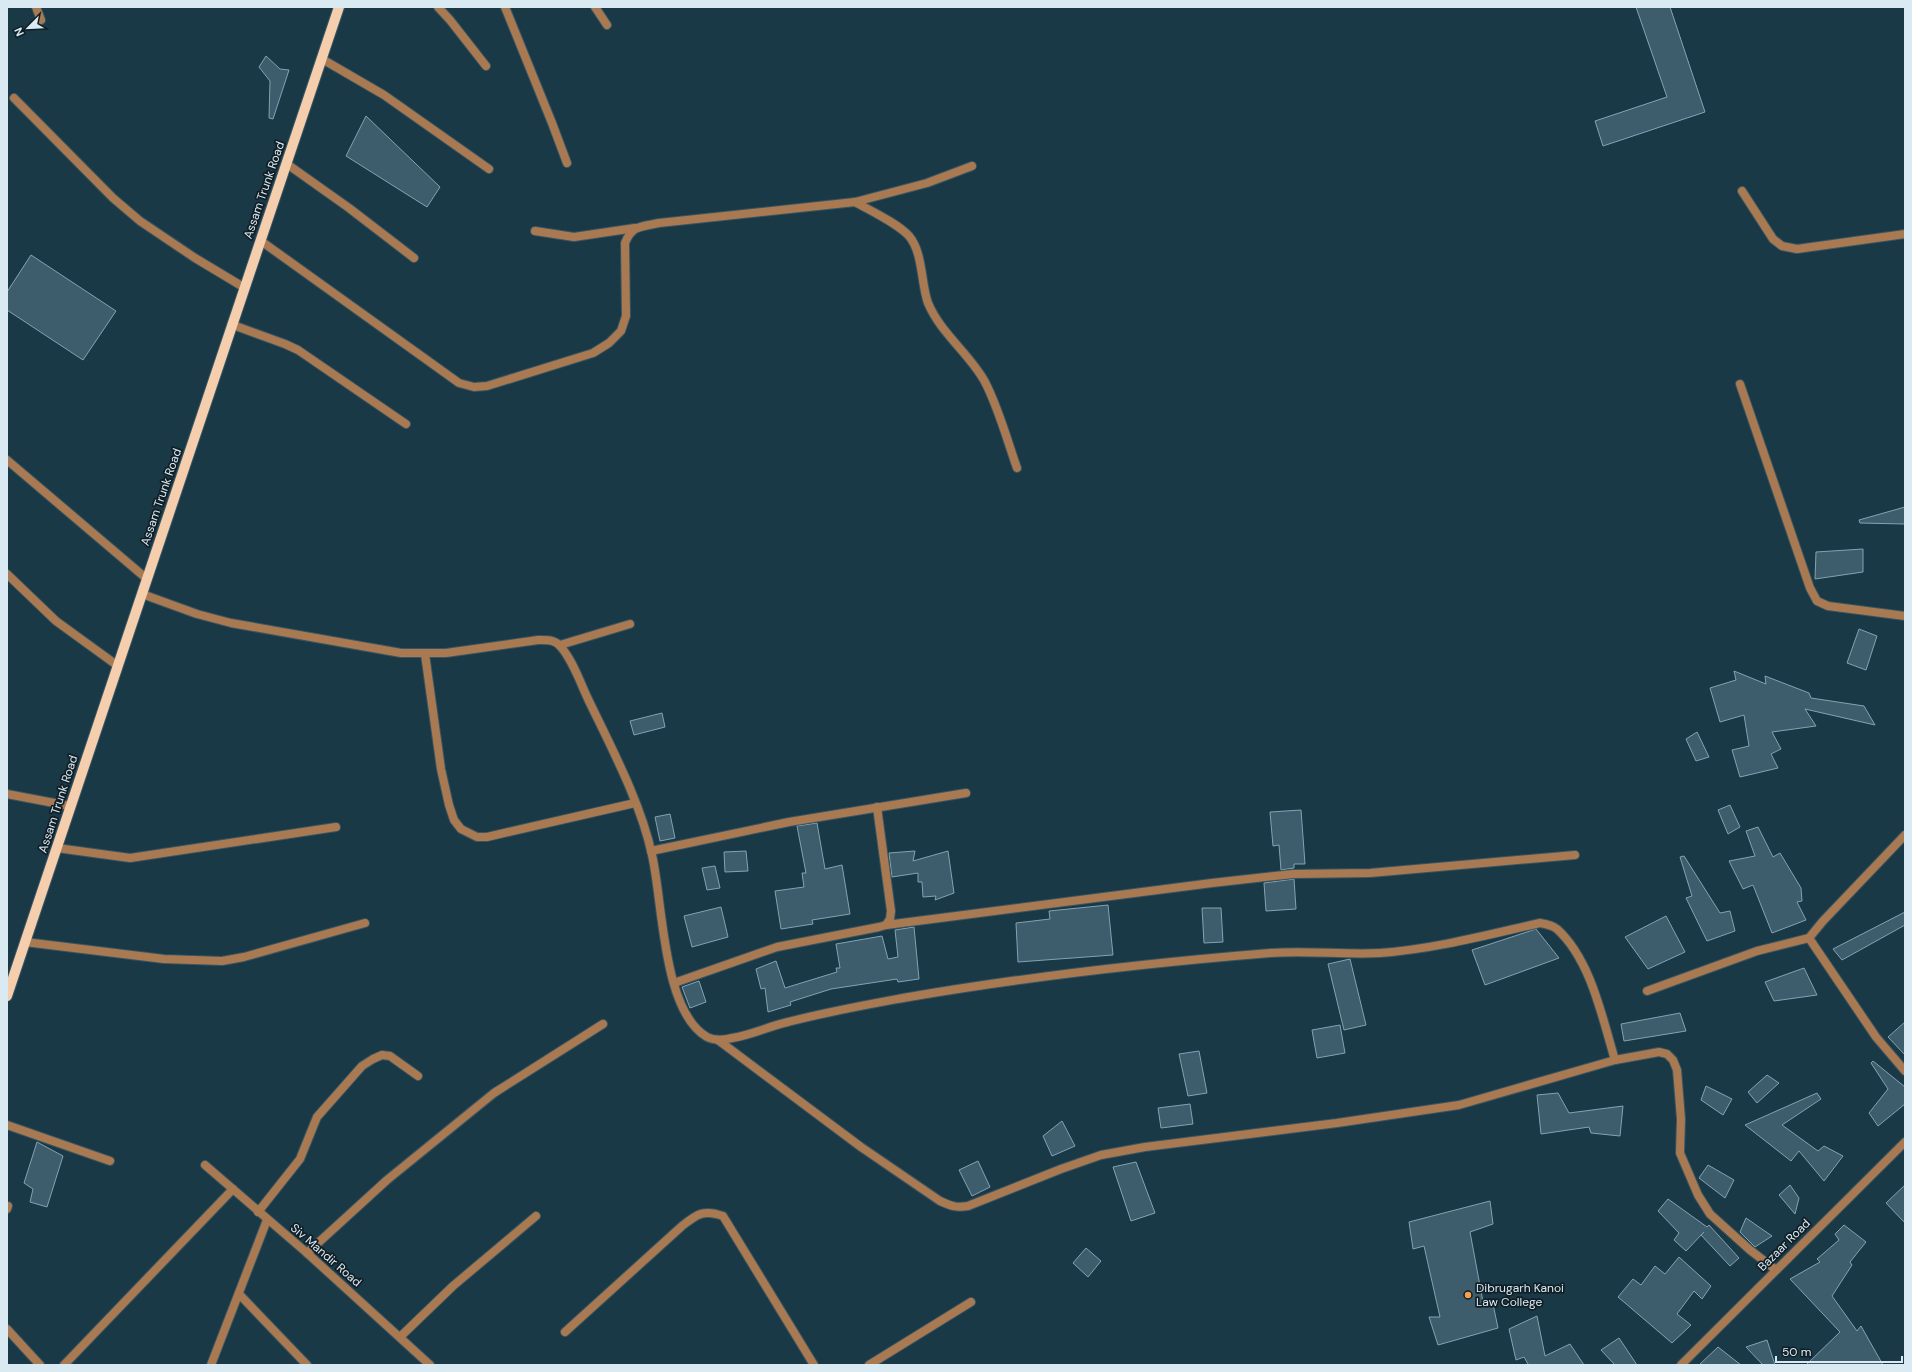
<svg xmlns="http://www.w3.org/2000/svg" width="1912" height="1372" font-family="'DM Sans',sans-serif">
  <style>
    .building { fill: #3e5d6c; stroke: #82a3b4 }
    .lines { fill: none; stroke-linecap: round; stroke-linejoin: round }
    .service-casing { stroke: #395563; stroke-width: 10 }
    .minor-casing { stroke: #395563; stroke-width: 10 }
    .tertiary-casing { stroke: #395563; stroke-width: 10 }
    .primary-casing { stroke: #395563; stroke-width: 12 }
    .service { stroke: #a97a51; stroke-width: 8 }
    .minor { stroke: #a97a51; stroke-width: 8 }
    .tertiary { stroke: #a97a51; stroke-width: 8 }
    .primary { stroke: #f5ceae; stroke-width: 10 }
    .poi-dot { fill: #f8a04b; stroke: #111e25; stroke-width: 1.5 }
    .labels { text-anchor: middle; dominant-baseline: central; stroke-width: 3.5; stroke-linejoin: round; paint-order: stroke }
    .street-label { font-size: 12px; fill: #d9eaf3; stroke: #111e25 }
    .poi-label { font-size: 12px; fill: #d9eaf3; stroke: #111e25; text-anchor: start }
  </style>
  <rect width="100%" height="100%" fill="#1a3947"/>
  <g class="building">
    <polygon points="1636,7 1670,7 1705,112 1603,146 1595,121 1667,97"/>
    <polygon points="266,56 280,69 289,70 273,119 269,118 270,81 259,67"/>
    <polygon points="366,116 440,187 427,207 346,156"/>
    <polygon points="31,255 116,311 83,360 7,310 7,292"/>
    <polygon points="1905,507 1905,524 1860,523 1859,520"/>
    <polygon points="1863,549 1863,572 1815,579 1816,552"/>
    <polygon points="1859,629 1877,636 1866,670 1847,663"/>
    <polygon points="1734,671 1766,684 1765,676 1809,693 1811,698 1864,706 1875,725 1805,709 1816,726 1772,732 1781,749 1771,754 1778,768 1740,777 1732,750 1749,746 1744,715 1720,722 1710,688 1736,680"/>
    <polygon points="662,713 665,727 634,735 630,721"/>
    <polygon points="1697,732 1709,757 1696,761 1686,739"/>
    <polygon points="1730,805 1740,827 1728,834 1718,810"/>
    <polygon points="1301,810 1305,864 1294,864 1294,868 1281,870 1279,845 1273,846 1270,812"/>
    <polygon points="670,814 675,838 660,841 655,817"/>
    <polygon points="817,823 825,869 842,865 850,914 812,920 813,924 781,929 775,891 804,887 802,873 806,873 797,826"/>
    <polygon points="1758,827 1773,857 1780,853 1801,888 1802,901 1797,902 1806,920 1772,933 1753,885 1743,889 1729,861 1755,856 1746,831"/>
    <polygon points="746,851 748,871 725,872 724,852"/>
    <polygon points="915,851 913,861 948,851 954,893 935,900 936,896 923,897 922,882 918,882 918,873 892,877 889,853"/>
    <polygon points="1684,856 1720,913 1730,911 1735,931 1707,941 1686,898 1692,896 1680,857"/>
    <polygon points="715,866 720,888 707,890 702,868"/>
    <polygon points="1294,879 1296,909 1266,911 1264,883"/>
    <polygon points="1108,905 1113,955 1018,962 1016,923 1050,919 1049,911"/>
    <polygon points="721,907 728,937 692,947 684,916"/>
    <polygon points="1202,908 1221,908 1223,942 1204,943"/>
    <polygon points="1905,912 1905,925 1842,960 1833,949"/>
    <polygon points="1666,916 1685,952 1648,969 1625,937"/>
    <polygon points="914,927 919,979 898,982 897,979 831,989 790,1002 791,1005 768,1012 765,988 761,989 756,969 776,961 785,988 837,972 836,968 840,968 836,944 882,936 888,959 898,957 895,930"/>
    <polygon points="1536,929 1559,958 1485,985 1472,950"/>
    <polygon points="1350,959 1366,1025 1344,1030 1328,964"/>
    <polygon points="1804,968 1817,995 1774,1001 1765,982"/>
    <polygon points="699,981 706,1002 690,1008 682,987"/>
    <polygon points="1680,1013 1686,1031 1624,1041 1621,1024"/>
    <polygon points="1905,1022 1905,1055 1888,1037"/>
    <polygon points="1340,1025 1345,1053 1317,1058 1312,1030"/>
    <polygon points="1199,1051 1207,1093 1188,1096 1179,1054"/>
    <polygon points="1873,1061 1905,1087 1905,1104 1878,1126 1869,1113 1888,1089 1871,1063"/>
    <polygon points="1767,1075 1779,1083 1757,1103 1748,1092"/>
    <polygon points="1706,1086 1732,1099 1723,1115 1701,1100"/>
    <polygon points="1558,1093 1569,1113 1623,1106 1620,1136 1591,1133 1589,1127 1541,1134 1537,1095"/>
    <polygon points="1817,1093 1821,1099 1782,1125 1818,1151 1824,1146 1843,1156 1824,1181 1799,1151 1791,1161 1745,1125"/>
    <polygon points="1190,1104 1193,1124 1161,1128 1158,1108"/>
    <polygon points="1062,1121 1075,1146 1052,1156 1043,1136"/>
    <polygon points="37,1142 63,1156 47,1207 30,1202 33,1189 24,1183"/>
    <polygon points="978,1161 990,1187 972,1196 959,1170"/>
    <polygon points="1136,1162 1155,1213 1131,1221 1113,1167"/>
    <polygon points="1708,1165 1734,1180 1725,1198 1699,1178"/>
    <polygon points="1790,1185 1799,1198 1795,1214 1779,1195"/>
    <polygon points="1905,1185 1905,1223 1886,1203"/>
    <polygon points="1668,1199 1707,1227 1709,1225 1739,1258 1730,1266 1701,1235 1704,1232 1686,1251 1674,1240 1679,1233 1658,1211"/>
    <polygon points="1490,1201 1493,1224 1470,1232 1483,1302 1493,1304 1498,1328 1438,1345 1429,1317 1440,1317 1424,1246 1413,1249 1409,1222"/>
    <polygon points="1746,1218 1772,1236 1755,1247 1740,1232"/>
    <polygon points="1844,1225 1866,1242 1850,1262 1852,1265 1832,1296 1857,1331 1861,1326 1883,1365 1806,1365 1840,1332 1790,1279 1820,1262 1817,1259 1839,1240 1835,1234"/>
    <polygon points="1086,1248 1101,1261 1088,1277 1073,1263"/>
    <polygon points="1679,1257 1711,1286 1702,1299 1694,1291 1677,1314 1691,1325 1672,1343 1618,1297 1633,1279 1641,1285 1655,1266 1665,1274"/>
    <polygon points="1537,1316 1545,1356 1570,1344 1584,1365 1526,1365 1528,1364 1524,1357 1516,1360 1509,1329"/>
    <polygon points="1619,1338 1637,1365 1615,1365 1601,1350"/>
    <polygon points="1767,1340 1775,1365 1763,1365 1746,1347"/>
    <polygon points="1718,1347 1741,1365 1699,1365"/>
  </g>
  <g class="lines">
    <defs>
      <g id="service">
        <polyline points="7,1125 110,1161"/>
        <polyline points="7,1209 8,1206"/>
      </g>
      <g id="minor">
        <polyline points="36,7 41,20"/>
        <polyline points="438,7 450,20 486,66"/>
        <polyline points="505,7 552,123 567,163"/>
        <polyline points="595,7 607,25"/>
        <polyline points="322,59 384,95 489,169"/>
        <polyline points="14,98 113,198 140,221 195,258 245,288"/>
        <polyline points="287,164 349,208 414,258"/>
        <polyline points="1742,191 1773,239 1782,246 1797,249 1905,234"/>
        <path d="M855,202C871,211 897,223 909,236C923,252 921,284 928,303C941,334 970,354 985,382C999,409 1007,440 1017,468"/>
        <polyline points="535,231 574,237 635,228"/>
        <path d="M261,241L459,383L474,387L487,386L593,353L609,343L621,331L626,316L625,243C632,225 641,227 659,223L855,202L927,183L972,166"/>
        <polyline points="233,325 285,344 298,350 406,424"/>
        <polyline points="1740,384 1810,588 1817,601 1828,606 1905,616"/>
        <polyline points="7,460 147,579"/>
        <polyline points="7,574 56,621 118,666"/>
        <path d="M142,594L197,614L231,623L401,653H446L538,640C547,640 555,639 561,647C573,661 580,682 588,699C611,747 641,803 652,855C663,901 662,1011 707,1037C715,1041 724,1040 732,1038C751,1035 770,1026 788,1022C826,1012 865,1005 903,998C1024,977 1147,963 1270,953C1307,950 1344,955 1380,953C1434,949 1487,935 1540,923C1546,924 1552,925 1557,929C1591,960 1602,1017 1615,1060"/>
        <polyline points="560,645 630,624"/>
        <polyline points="425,654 441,769 449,805 454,820 461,829 477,837 487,837 635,803"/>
        <polyline points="7,794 70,806"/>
        <polyline points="57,848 130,858 336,827"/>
        <polyline points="651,851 789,822 966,793"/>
        <polyline points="886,925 1212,883 1293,874 1370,873 1575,855"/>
        <polyline points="1809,938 1876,1037 1905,1071"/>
        <polyline points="25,942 164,959 222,961 244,957 365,923"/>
        <polyline points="674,983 777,947 879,927 886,925 890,919 891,911 877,807"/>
        <polyline points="1647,991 1757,951 1809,938 1823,921 1905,835"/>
        <path d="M718,1040L861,1147L940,1201C951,1206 956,1208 968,1206L1061,1169L1101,1155L1145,1147L1337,1123L1459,1105L1615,1060L1659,1052L1667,1054L1673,1060L1677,1070L1681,1119L1680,1153L1698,1195L1710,1214L1750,1250L1776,1270"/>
        <polyline points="205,1165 307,1253 430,1365"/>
        <polyline points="258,1212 300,1159 317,1117 362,1066 373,1059 382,1055 390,1056 418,1076"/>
        <polyline points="307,1253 387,1180 494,1093 603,1024"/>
        <polyline points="239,1294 307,1365"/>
        <polyline points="7,1329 40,1365"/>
        <path d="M565,1332L682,1226C697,1214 704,1209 723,1216L814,1365"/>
        <polyline points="400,1337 453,1286 536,1216"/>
        <polyline points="64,1365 233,1189"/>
        <polyline points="211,1365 267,1220"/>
        <polyline points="869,1365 971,1302"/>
      </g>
      <polyline id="tertiary" points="1681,1365 1905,1142"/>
      <polyline id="primary" points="7,996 339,7"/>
    </defs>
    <use href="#service" class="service-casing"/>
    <use href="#minor" class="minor-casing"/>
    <use href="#tertiary" class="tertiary-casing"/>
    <use href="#primary" class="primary-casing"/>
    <use href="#service" class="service"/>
    <use href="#minor" class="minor"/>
    <use href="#tertiary" class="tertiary"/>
    <use href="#primary" class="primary"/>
  </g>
  <circle class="poi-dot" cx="1468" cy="1295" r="4"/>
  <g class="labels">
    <g class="street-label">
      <text transform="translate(264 190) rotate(-71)">Assam Trunk Road</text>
      <text transform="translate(161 497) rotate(-71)">Assam Trunk Road</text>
      <text transform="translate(58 804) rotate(-72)">Assam Trunk Road</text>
      <text transform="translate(1784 1245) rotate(-45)">Bazaar Road</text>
      <text transform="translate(326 1255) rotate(41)">Siv Mandir Road</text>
    </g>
    <g class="poi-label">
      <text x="1476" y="1288">Dibrugarh Kanoi<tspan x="1476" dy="14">Law College</tspan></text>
    </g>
  </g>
  <rect width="1912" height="1372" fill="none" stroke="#d9eaf3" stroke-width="16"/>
  <g transform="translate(28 28) rotate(246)" stroke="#111e25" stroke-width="3" paint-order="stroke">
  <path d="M0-3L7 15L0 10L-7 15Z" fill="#d9eaf3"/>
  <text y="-6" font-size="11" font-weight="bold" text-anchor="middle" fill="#d9eaf3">N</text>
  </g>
  <path d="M1776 1356v6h126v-6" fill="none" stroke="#d9eaf3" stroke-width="2"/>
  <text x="1782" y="1356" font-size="12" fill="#d9eaf3" stroke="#111e25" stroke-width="3" paint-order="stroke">50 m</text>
</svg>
